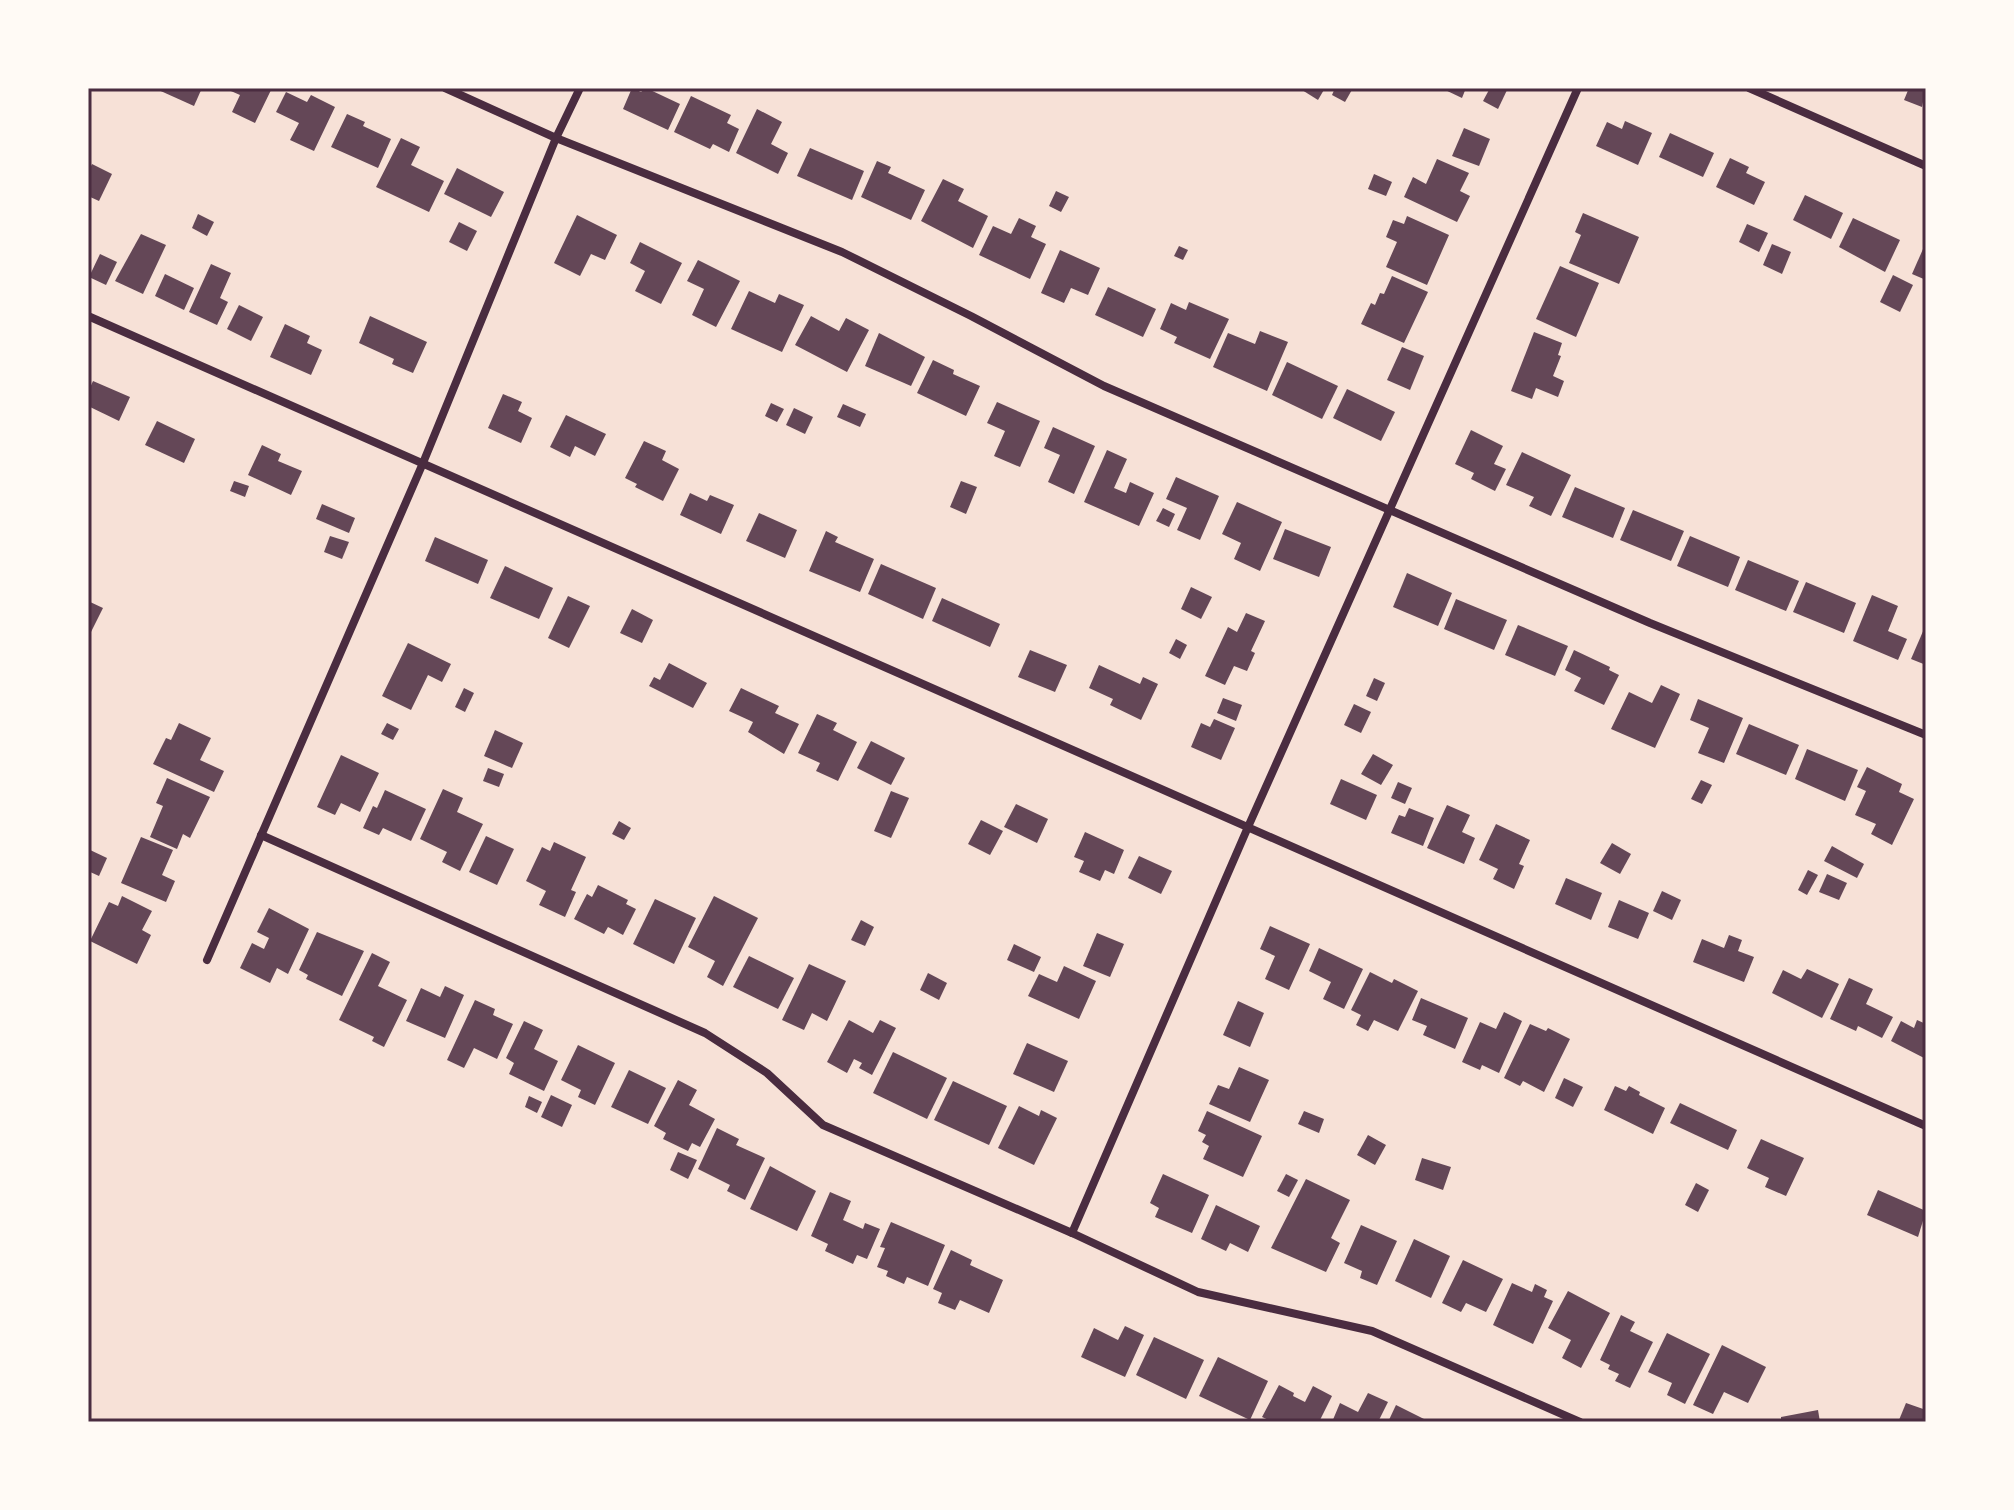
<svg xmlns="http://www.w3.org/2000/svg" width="2014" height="1510" font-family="Karla,sans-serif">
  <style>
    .building { fill: #644757 }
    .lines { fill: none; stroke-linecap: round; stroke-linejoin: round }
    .minor { stroke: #4a2c40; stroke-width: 8 }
    .neatline { fill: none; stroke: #4a2c40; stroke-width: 3 }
  </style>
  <rect width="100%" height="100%" fill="#f7e1d7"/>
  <g class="building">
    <polygon points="154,88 202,88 194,106"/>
    <polygon points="224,88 272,88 255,123 232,112 240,95"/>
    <polygon points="632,88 641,92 646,88 680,104 668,130 623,109"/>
    <polygon points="1303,88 1325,88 1318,100 1302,90"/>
    <polygon points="1335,88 1353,88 1345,102 1332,95"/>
    <polygon points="1441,88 1466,88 1462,98"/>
    <polygon points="1490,88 1508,88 1498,109 1483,101"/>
    <polygon points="1909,88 1926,88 1922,107 1904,100"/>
    <polygon points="286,92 307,102 311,95 335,107 314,151 290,140 299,123 276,112"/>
    <polygon points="691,96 731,115 727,123 739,129 729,152 713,144 710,149 674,132"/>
    <polygon points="757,109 782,122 771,144 788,153 778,174 736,153"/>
    <polygon points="347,114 365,122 363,126 391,139 378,168 331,147"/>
    <polygon points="1625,121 1652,133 1638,165 1596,146 1607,122 1622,129"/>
    <polygon points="1464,128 1490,139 1479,166 1452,156"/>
    <polygon points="1670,133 1714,153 1703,177 1659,157"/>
    <polygon points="401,138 420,147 411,165 444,181 429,212 376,187"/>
    <polygon points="810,148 864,171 852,200 797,176"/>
    <polygon points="1730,158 1749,167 1746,173 1765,182 1754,205 1716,187"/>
    <polygon points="1437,159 1469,173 1460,191 1470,196 1457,222 1404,197 1413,177 1426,184"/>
    <polygon points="877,161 891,167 888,173 925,190 911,220 861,197"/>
    <polygon points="92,164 112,174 99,201 88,196 88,172"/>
    <polygon points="457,168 504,192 491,217 444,194"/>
    <polygon points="1374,174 1392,182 1386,196 1368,189"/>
    <polygon points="943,179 964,189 958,201 988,216 973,248 921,221"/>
    <polygon points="1056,191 1069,197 1061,212 1049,206"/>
    <polygon points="1805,195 1843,213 1831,239 1793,220"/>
    <polygon points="1583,213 1639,237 1619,284 1569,263 1581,235 1575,232"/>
    <polygon points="198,214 214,222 207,236 192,228"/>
    <polygon points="577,215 617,235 605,260 591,254 580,276 554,263"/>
    <polygon points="1407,216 1449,235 1427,285 1386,267 1397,242 1386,237 1393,220 1404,224"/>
    <polygon points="1019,218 1036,226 1031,237 1046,244 1030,279 979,255 993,226 1011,234"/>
    <polygon points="1853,218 1900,240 1885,272 1839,247"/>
    <polygon points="459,222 477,231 467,251 449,242"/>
    <polygon points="1747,224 1768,233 1759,252 1739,242"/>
    <polygon points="141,234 166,245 143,294 115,281"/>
    <polygon points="640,242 682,263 661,304 635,291 645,271 630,263"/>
    <polygon points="1772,244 1791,252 1782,274 1763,265"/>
    <polygon points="1179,246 1188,250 1183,260 1174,256"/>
    <polygon points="1923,249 1926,250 1926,280 1912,274"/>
    <polygon points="1060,250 1100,268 1088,295 1071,288 1064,303 1041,293"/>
    <polygon points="100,254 117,262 106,285 89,277"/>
    <polygon points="698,260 740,281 716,327 692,315 704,289 687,281"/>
    <polygon points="211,264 231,273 220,298 228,302 217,325 189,312"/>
    <polygon points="1560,266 1599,283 1576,337 1536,319"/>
    <polygon points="165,274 194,288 184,310 155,296"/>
    <polygon points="1893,275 1913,285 1900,312 1880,302"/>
    <polygon points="1392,276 1428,292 1404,343 1361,324 1371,303 1375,305 1380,293 1384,294"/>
    <polygon points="1108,287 1156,309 1143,337 1095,315"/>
    <polygon points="749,291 775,303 779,294 804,305 782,352 731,329"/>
    <polygon points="1189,302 1229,319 1210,359 1174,343 1177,337 1160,329 1171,303 1186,310"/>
    <polygon points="239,305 263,317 251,341 227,329"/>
    <polygon points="370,316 427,342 413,373 392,364 394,359 359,343"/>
    <polygon points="811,316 839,331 846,318 869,330 847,372 795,345"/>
    <polygon points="285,324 310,336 307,343 322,350 311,375 270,357"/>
    <polygon points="1260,331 1288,342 1267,391 1213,367 1228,333 1255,344"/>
    <polygon points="1534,332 1562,343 1558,355 1561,356 1553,376 1564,381 1558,397 1536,388 1532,399 1511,391"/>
    <polygon points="879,333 925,357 911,386 865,366"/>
    <polygon points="1402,347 1424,356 1410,390 1387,380"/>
    <polygon points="933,360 954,370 953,374 980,386 966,416 917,393"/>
    <polygon points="1287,362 1338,386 1322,419 1272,395"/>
    <polygon points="93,381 130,397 119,421 88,406 88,392"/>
    <polygon points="1347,389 1395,412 1381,441 1333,418"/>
    <polygon points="503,394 522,402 518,411 532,418 521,443 488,428"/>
    <polygon points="997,402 1040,421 1020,467 994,456 1005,431 987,423"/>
    <polygon points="771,403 784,409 777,422 765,416"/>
    <polygon points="843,404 866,414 860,427 837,417"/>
    <polygon points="794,408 813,417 805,434 786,425"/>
    <polygon points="566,415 606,434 595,456 575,446 570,457 550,447"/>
    <polygon points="157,421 195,439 184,463 145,445"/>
    <polygon points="1053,427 1095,446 1074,494 1048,482 1060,455 1044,448"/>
    <polygon points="1471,430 1503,446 1494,464 1506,469 1495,491 1471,479 1474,473 1455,464"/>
    <polygon points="644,441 666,451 662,460 679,469 663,501 635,487 637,484 625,478"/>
    <polygon points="262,445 281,454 278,461 302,471 291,495 248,475"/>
    <polygon points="1107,450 1127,459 1114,488 1126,493 1130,482 1154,493 1139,526 1084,502"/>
    <polygon points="1522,452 1571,475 1551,516 1529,506 1534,497 1506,485"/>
    <polygon points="1176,477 1219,496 1200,540 1177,530 1187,508 1166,499"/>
    <polygon points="234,481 249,486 245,497 230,491"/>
    <polygon points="961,481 977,487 966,514 950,507"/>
    <polygon points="1575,487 1625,508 1613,538 1562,517"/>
    <polygon points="690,493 707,501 710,495 734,505 721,534 680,515"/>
    <polygon points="1237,502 1282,522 1260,571 1234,559 1241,543 1222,534"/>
    <polygon points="322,504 355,518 349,533 316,519"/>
    <polygon points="1163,508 1175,514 1169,527 1156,521"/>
    <polygon points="1633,510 1684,531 1671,561 1620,540"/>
    <polygon points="759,513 797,530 785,558 746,541"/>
    <polygon points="1285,529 1331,547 1319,577 1273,559"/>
    <polygon points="826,531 838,537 835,542 874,559 860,592 809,571"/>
    <polygon points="330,536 349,542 342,559 324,552"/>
    <polygon points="1690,536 1740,557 1728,587 1677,566"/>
    <polygon points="435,537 488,560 478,584 425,561"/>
    <polygon points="1748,560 1799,581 1786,611 1735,590"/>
    <polygon points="881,564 936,588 923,619 868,594"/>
    <polygon points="505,566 553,588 539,619 490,598"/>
    <polygon points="1407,573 1452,593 1438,626 1393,607"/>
    <polygon points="1806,582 1856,603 1844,633 1793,612"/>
    <polygon points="1191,587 1212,597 1201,619 1181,609"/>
    <polygon points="1872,595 1898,606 1888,631 1907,639 1898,660 1853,641"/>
    <polygon points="568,596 590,606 569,648 548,638"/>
    <polygon points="942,598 1000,624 990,647 932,621"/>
    <polygon points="1456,599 1507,620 1494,650 1444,629"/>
    <polygon points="88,601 103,608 88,638"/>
    <polygon points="632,609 653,620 642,643 620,633"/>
    <polygon points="1246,613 1265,621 1251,651 1255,653 1247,671 1234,666 1225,685 1205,676 1228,627 1237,632"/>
    <polygon points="1518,625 1568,646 1555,676 1505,655"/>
    <polygon points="1924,629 1926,630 1926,665 1911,659"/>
    <polygon points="1176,639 1187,645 1180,659 1169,653"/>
    <polygon points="408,643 451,664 442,682 428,675 411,710 382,696"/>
    <polygon points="1030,650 1067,665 1055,692 1018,677"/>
    <polygon points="1574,650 1610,667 1609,670 1619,675 1604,705 1574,691 1581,678 1565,670"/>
    <polygon points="669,663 707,683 693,708 649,686 654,677 660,680"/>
    <polygon points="1099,665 1140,684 1143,677 1158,684 1141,720 1110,705 1113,699 1089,688"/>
    <polygon points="1374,678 1385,683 1377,701 1366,696"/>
    <polygon points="1661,685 1680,694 1655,748 1611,729 1629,692 1652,703"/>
    <polygon points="464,688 474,693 465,712 455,707"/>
    <polygon points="741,688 779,706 775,713 799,724 784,754 748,732 753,722 729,711"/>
    <polygon points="1223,698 1242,705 1236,721 1217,713"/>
    <polygon points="1698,699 1743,718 1724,763 1698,753 1709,728 1690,720"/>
    <polygon points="1354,704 1371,712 1361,733 1344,725"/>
    <polygon points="817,714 837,723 833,730 857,742 838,781 816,771 820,763 798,753"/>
    <polygon points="1214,719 1235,728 1221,760 1191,747 1201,723 1210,727"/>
    <polygon points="179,723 211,738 200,760 224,771 214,792 153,764 166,738 171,740"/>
    <polygon points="387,723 399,729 393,740 381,734"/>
    <polygon points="1749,724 1799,745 1786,775 1736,754"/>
    <polygon points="495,730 523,743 512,768 484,756"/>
    <polygon points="871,741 905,758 891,785 857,768"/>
    <polygon points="1807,749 1858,770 1845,801 1795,779"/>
    <polygon points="1373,754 1393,765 1381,785 1361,774"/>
    <polygon points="341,755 379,773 360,812 341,803 335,815 317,807"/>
    <polygon points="1867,767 1902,784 1899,792 1914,799 1892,845 1871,834 1876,824 1855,815 1866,791 1857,787"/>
    <polygon points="488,768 504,774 499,787 483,781"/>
    <polygon points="167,778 210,797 190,838 183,834 177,849 150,837 163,806 156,803"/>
    <polygon points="1341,779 1377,795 1366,820 1330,804"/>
    <polygon points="1701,780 1712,785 1702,804 1691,799"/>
    <polygon points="1398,782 1412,788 1405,804 1391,798"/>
    <polygon points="443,789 463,798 457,812 483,824 460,871 442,862 447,852 420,839"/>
    <polygon points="385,790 426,809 411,841 383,828 379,835 363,828 373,806 377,808"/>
    <polygon points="891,791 909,798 891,838 874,831"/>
    <polygon points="1016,804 1048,819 1037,843 1004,827"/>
    <polygon points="1447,805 1470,815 1462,832 1475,838 1464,864 1427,848"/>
    <polygon points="1409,808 1434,818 1423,846 1391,833 1399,815 1405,817"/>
    <polygon points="981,820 1003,831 990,855 968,844"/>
    <polygon points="619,821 631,828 624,840 612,834"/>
    <polygon points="1496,824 1530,840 1519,864 1524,866 1514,889 1493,879 1498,869 1479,860"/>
    <polygon points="1085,832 1124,850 1114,874 1105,870 1100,881 1079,872 1084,861 1074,857"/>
    <polygon points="486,836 514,849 497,885 469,872"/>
    <polygon points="141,837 173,850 162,875 175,881 166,902 121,883"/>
    <polygon points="554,842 586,857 571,890 576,892 565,917 539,905 546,891 526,881 542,847 550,851"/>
    <polygon points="1612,843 1631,854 1620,874 1600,863"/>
    <polygon points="1832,846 1864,864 1857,878 1824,861"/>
    <polygon points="88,849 107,858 99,876 88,871"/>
    <polygon points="1139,856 1172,871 1161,894 1128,878"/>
    <polygon points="1808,870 1818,875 1807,895 1798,890"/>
    <polygon points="1827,874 1847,883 1839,900 1819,892"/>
    <polygon points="1566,878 1602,893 1591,920 1555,904"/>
    <polygon points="598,885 628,900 626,904 636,909 623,935 608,927 604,934 574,919 587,894 592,897"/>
    <polygon points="1662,891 1681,900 1672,920 1653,911"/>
    <polygon points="122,896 152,911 142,930 151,935 137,964 90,941 109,902 118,906"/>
    <polygon points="714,896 758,918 723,986 707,977 715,961 688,947"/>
    <polygon points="655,899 696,918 674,964 633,944"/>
    <polygon points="1619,900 1649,913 1638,939 1608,927"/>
    <polygon points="269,908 309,929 288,974 277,968 270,983 240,968 252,943 264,949 269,938 257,932"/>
    <polygon points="861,920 874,927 865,946 851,940"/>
    <polygon points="1270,926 1310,944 1289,990 1265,979 1275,956 1260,949"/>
    <polygon points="317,932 364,951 342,996 306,979 308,975 299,970"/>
    <polygon points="1097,933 1124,944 1110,977 1083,966"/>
    <polygon points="1729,935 1742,940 1738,951 1754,957 1744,982 1693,962 1702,939 1724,948"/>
    <polygon points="1014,944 1041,957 1034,972 1007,960"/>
    <polygon points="1319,948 1363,969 1344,1009 1323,999 1331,982 1309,971"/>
    <polygon points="372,953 390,962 378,986 407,1000 384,1047 372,1041 374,1037 339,1020"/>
    <polygon points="749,956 794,978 778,1009 733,987"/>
    <polygon points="809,964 846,981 827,1021 812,1013 804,1030 782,1020"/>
    <polygon points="1064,966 1096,981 1079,1019 1028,996 1039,974 1057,982"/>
    <polygon points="1807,969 1839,984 1822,1018 1772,993 1783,970 1801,979"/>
    <polygon points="1370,972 1392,983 1394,979 1418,991 1398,1031 1374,1020 1368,1031 1356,1025 1361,1015 1351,1010"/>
    <polygon points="928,973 947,983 939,1000 920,990"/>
    <polygon points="1849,978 1873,989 1866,1004 1893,1017 1882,1038 1858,1026 1856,1031 1830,1019"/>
    <polygon points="445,986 464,995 445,1038 406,1021 421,988 440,997"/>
    <polygon points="1421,998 1468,1018 1455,1049 1423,1035 1427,1026 1412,1020"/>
    <polygon points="475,1000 495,1009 493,1015 513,1024 497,1059 474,1048 464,1068 447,1060"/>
    <polygon points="1238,1001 1264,1013 1250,1047 1223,1035"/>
    <polygon points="1504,1012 1522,1021 1499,1073 1482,1065 1480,1070 1462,1062 1480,1022 1496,1029"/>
    <polygon points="849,1020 873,1033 880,1020 896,1028 872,1075 859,1068 862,1063 854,1059 847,1073 827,1062"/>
    <polygon points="1917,1020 1926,1024 1926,1059 1891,1041 1901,1021 1914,1028"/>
    <polygon points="524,1021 543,1030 534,1049 558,1061 544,1091 509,1074 514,1063 506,1058"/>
    <polygon points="1530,1024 1546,1031 1548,1028 1570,1039 1544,1092 1523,1081 1520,1086 1504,1078"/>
    <polygon points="1027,1043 1068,1061 1054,1092 1013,1074"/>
    <polygon points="578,1045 615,1063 595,1105 578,1097 581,1090 561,1080"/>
    <polygon points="893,1052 947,1078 927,1119 873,1093"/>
    <polygon points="1239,1067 1269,1080 1250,1122 1209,1104 1218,1085 1229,1089"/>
    <polygon points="629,1070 666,1088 648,1124 611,1107"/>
    <polygon points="1564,1078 1583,1087 1573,1107 1555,1098"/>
    <polygon points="678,1080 697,1090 689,1105 715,1119 700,1147 692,1143 688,1151 663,1139 666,1133 654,1126"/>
    <polygon points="953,1081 1007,1106 989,1145 934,1120"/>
    <polygon points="1615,1086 1626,1091 1629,1086 1640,1092 1639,1095 1665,1108 1653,1134 1604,1110"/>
    <polygon points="551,1095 572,1105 562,1127 541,1117"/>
    <polygon points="529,1096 542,1102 537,1113 525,1107"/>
    <polygon points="1680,1103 1737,1130 1728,1150 1670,1123"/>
    <polygon points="1019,1106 1039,1116 1041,1110 1057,1118 1034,1165 998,1148"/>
    <polygon points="1207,1111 1262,1136 1243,1177 1203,1159 1209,1146 1202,1142 1206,1135 1198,1131"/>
    <polygon points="1304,1111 1324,1119 1319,1133 1298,1124"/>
    <polygon points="717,1128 739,1139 736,1145 765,1158 745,1200 727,1191 730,1185 698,1169"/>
    <polygon points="1368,1135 1386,1145 1375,1165 1357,1155"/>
    <polygon points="1761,1139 1804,1158 1786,1196 1765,1187 1769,1178 1747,1168"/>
    <polygon points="678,1152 697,1160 688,1179 670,1170"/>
    <polygon points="1422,1158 1451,1167 1443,1190 1415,1180"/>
    <polygon points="770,1166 816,1191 797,1231 750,1209"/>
    <polygon points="1163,1174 1209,1195 1192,1233 1155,1217 1159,1208 1150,1203"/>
    <polygon points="1286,1174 1298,1180 1289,1197 1277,1191"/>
    <polygon points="1306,1179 1350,1200 1331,1238 1340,1243 1326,1272 1271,1248"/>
    <polygon points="1696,1183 1709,1190 1698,1212 1685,1205"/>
    <polygon points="1878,1190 1926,1211 1918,1237 1867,1215"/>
    <polygon points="830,1192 851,1201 843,1220 863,1229 865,1223 880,1229 867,1259 857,1255 853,1264 825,1251 828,1244 811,1236"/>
    <polygon points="1216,1205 1260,1226 1248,1252 1230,1243 1226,1251 1201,1239"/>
    <polygon points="891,1222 945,1245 928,1286 907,1277 904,1284 886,1276 888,1271 877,1267 885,1248 880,1247"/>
    <polygon points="1361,1225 1397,1241 1377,1285 1360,1278 1362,1271 1344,1263"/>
    <polygon points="1414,1239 1450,1256 1431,1298 1395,1281"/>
    <polygon points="951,1250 972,1260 970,1265 1003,1280 989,1313 960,1300 955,1310 938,1303 942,1293 933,1289"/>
    <polygon points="1463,1260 1503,1279 1486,1312 1466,1303 1461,1312 1442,1303"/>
    <polygon points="1512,1283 1532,1292 1535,1284 1547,1290 1544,1297 1553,1301 1533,1344 1493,1325"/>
    <polygon points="1568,1291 1610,1313 1581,1368 1562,1358 1571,1340 1548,1328"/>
    <polygon points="1621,1315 1635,1322 1630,1331 1653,1342 1630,1388 1615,1381 1619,1374 1608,1369 1610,1365 1600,1360"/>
    <polygon points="1125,1326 1144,1335 1125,1377 1081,1357 1094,1328 1118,1340"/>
    <polygon points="1667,1333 1710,1354 1685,1404 1667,1395 1672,1383 1648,1372"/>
    <polygon points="1154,1337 1204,1360 1186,1399 1136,1375"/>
    <polygon points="1722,1345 1766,1367 1748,1403 1724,1392 1713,1414 1693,1405"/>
    <polygon points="1218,1357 1268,1381 1250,1420 1199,1396"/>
    <polygon points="1279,1385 1294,1393 1293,1396 1305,1402 1313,1386 1332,1396 1319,1422 1273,1422 1262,1417"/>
    <polygon points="1368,1393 1388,1402 1378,1422 1332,1422 1340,1403 1358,1412"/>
    <polygon points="1906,1403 1926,1410 1923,1422 1899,1420"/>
    <polygon points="1396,1405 1430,1422 1388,1422"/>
    <polygon points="1818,1410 1820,1422 1781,1422 1781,1417"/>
  </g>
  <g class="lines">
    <g class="minor">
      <polyline points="445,88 556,138 842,252 971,316 1104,386 1650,623 1926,735"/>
      <polyline points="1749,88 1926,166"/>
      <polyline points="88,316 1926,1126"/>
      <polyline points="261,835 705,1033 767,1073 823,1125 1072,1233 1198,1292 1372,1331 1580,1422"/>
      <polyline points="207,960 423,463 556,138 580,88"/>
      <polyline points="1072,1233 1248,827 1578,88"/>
    </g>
  </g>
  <rect width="2014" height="1510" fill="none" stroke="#fffaf5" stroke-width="180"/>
  <rect x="90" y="90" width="1834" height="1330" class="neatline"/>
</svg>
